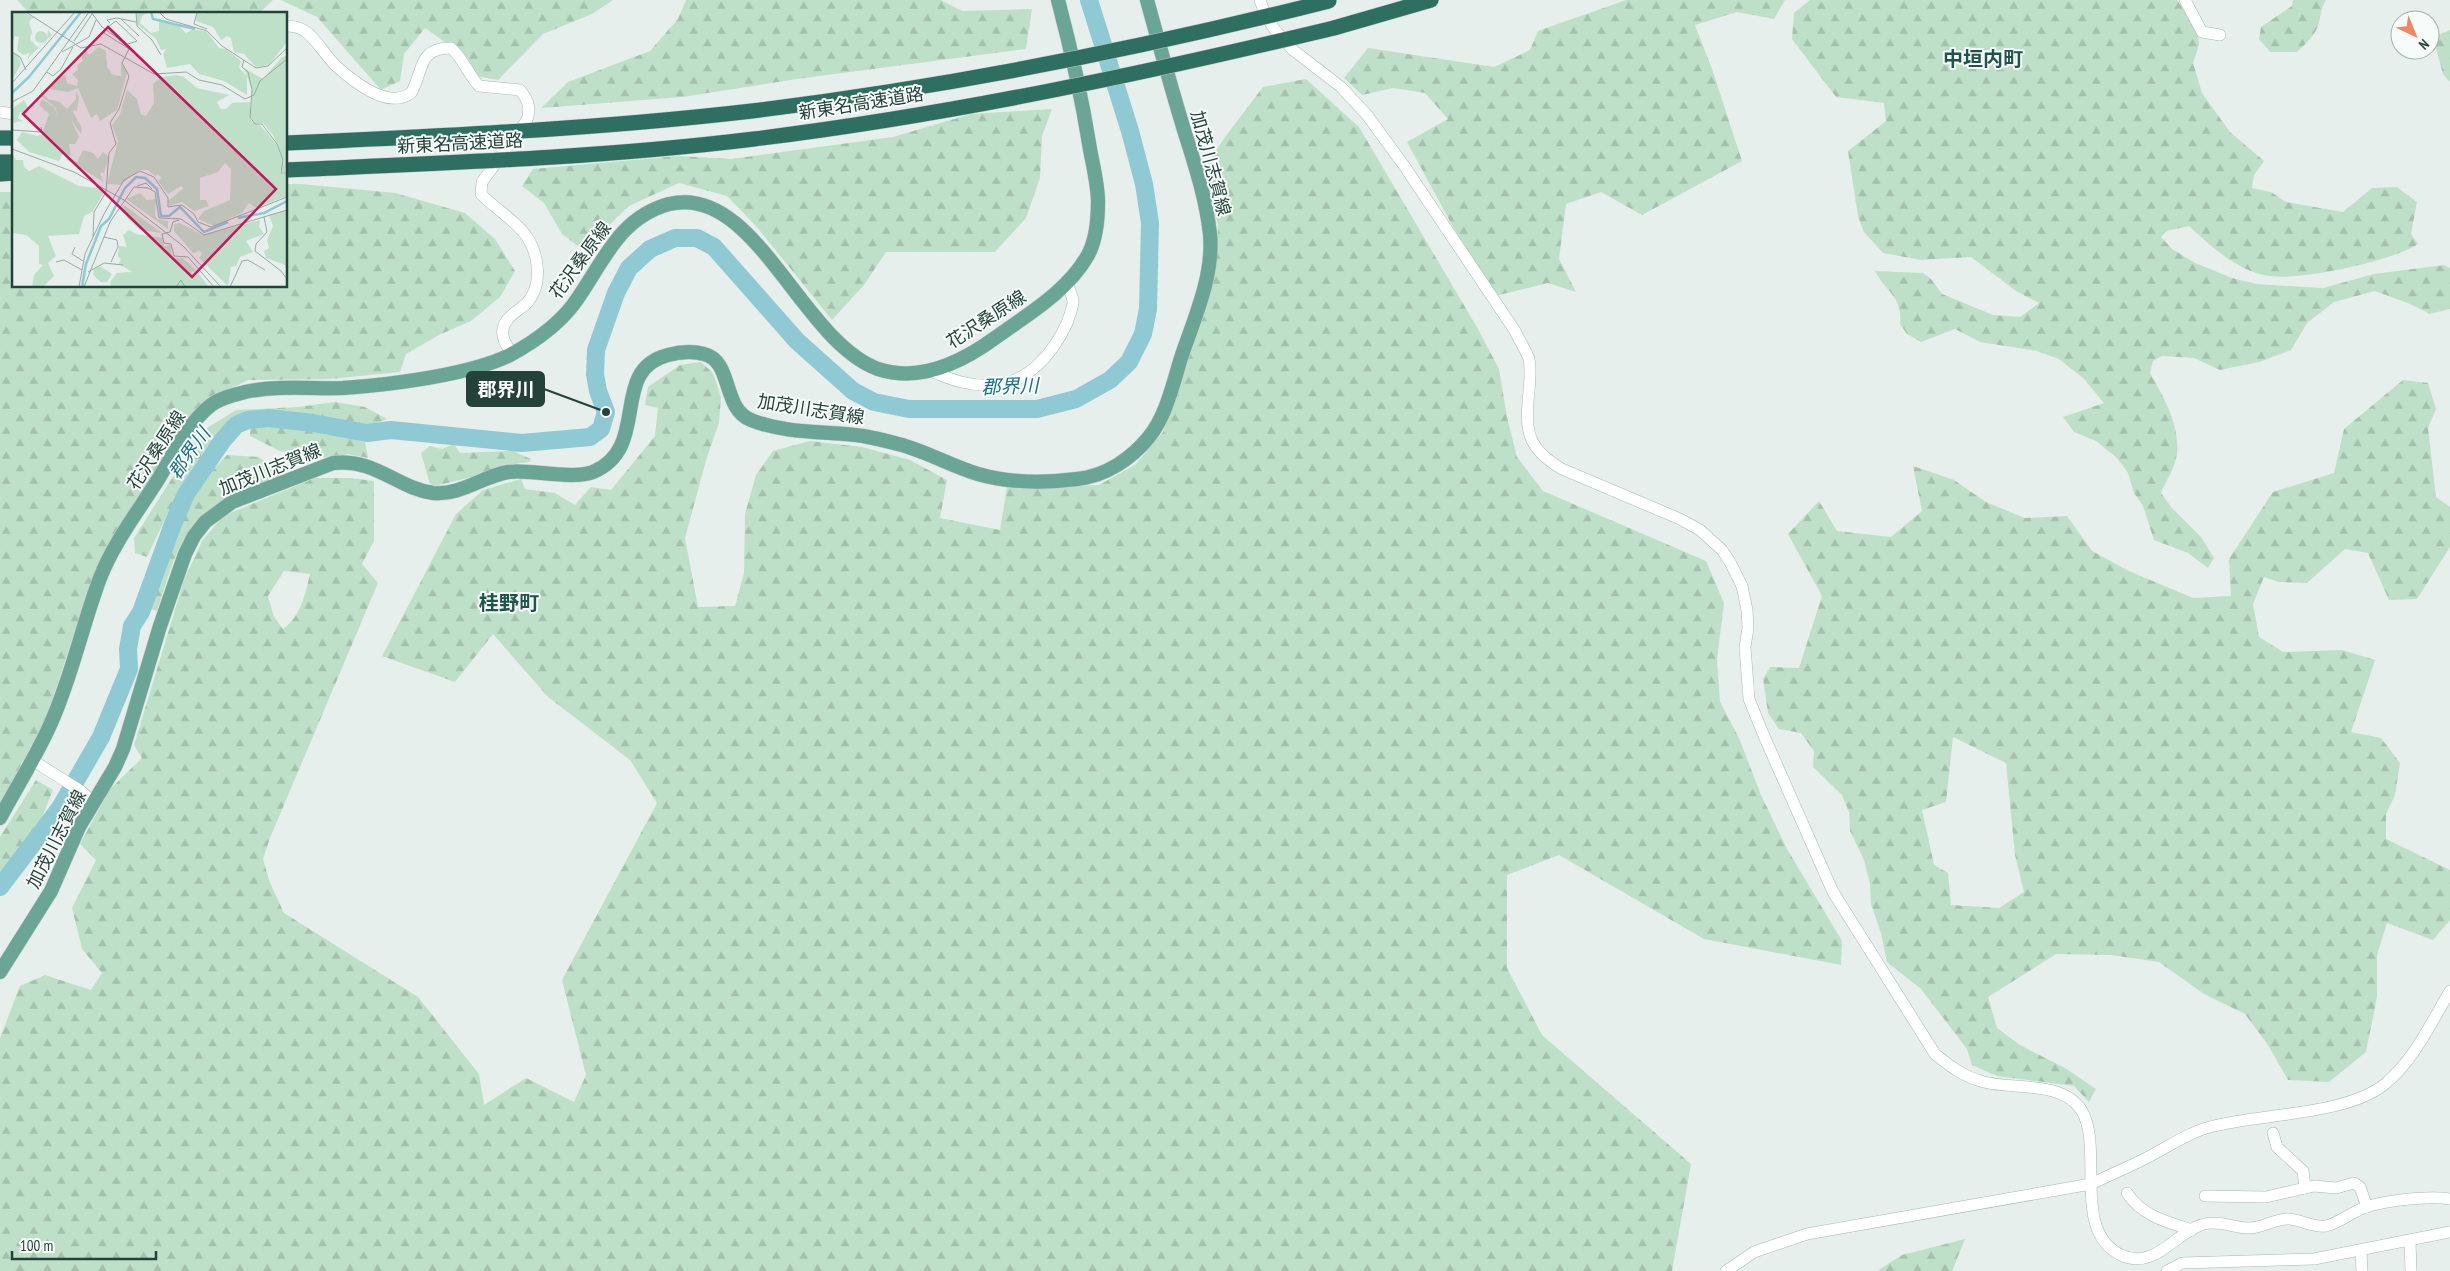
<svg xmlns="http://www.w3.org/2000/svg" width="2450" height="1271" font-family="'PT Sans Narrow','Noto Sans JP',sans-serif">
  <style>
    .forest { fill: url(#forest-firs); fill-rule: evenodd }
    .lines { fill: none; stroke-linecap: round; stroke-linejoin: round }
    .river { stroke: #8ec9d4; stroke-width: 18 }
    .minor-casing { stroke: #a8b8b2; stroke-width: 12 }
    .major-casing { stroke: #c2cac8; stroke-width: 15 }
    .highway-casing { stroke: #c2cac8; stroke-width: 16 }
    .minor { stroke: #fff; stroke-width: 11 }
    .major { stroke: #6aa596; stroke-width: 14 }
    .highway { stroke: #2f6f62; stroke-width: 15 }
    .highway-bridge-casing { stroke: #c2cac8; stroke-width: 16; stroke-linecap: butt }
    .highway-bridge { stroke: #2f6f62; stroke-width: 15 }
    .labels { text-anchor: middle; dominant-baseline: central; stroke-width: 4; stroke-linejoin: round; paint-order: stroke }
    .street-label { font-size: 18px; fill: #24423a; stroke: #f7fbf9 }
    .water-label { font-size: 19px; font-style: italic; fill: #1c6f80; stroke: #f7fbf9 }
    .quarter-label { font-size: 20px; font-weight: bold; fill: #1f5548; stroke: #f7fbf9 }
    .inset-river { fill: none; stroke: #8ec9d4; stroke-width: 2.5 }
    .inset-road { fill: none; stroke: #98aaa4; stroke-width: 1 }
    .view { fill: #c2185b; fill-opacity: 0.15; stroke: #c2185b; stroke-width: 2.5 }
    .inset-edge { fill: none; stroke: #24423a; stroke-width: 2.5 }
    .leader { fill: none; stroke: #24423a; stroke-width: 2 }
    .callout-dot { fill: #24423a; stroke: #f7fbf9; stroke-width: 2 }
    .callout { fill: #24423a; stroke: #24423a; stroke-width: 2 }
    .callout-label { font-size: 19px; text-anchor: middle; font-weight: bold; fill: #fff }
  </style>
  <defs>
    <pattern id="forest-firs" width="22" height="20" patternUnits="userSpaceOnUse" patternTransform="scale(1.25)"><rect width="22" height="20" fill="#bfe0c8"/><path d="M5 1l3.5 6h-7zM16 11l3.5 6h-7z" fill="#a4c1ad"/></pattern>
  </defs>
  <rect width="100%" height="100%" fill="#e6efeb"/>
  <g class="forest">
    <polygon points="17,0 273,0 258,14 30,14"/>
    <polygon points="281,0 613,0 592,14 543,34 498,80 469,75 449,45 425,28 404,54 400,81 381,90 317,17"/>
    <polygon points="686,0 941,0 962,11 1032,9 1026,49 804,78 682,97 541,108 568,82 650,51 678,19"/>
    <polygon points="1626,0 1785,0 1774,19 1737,12 1695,25 1712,69 1742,161 1642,215 1601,192 1566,204 1559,259 1576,292 1548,283 1491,297 1407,142 1448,119 1425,93 1393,88 1362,95 1344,78 1368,48 1494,67 1530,50 1538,31"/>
    <path d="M1810,0H2177L2198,31L2199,45L2193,63L2202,93L2230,132L2264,161L2254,175L2252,188L2271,192L2286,202L2343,212L2372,188L2397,187L2417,202L2411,234L2418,244C2393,261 2299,281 2269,276C2237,271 2212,247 2189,226L2167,231L2161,237L2172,249L2195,263L2232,278L2257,284L2323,288L2374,274L2444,265L2450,268V309L2430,314L2410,304L2375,291L2334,302L2307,323L2291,350L2259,362L2220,370L2194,358L2162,356L2153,361L2150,373C2163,395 2180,426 2177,453C2176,466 2166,481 2161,493L2171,507L2201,537L2214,558L2208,568L2188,553L2154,540L2143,506L2134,493L2128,473L2117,458L2096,441L2074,432L2063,417L2104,403L2084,379L2059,359L2037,351L1980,342L1955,329L1921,342L1907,334L1900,324C1903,297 1886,292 1875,271L1923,273L1931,279L1942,294L1993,315L2020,317L2039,303L2016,291L1971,257L1921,260L1883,253L1864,232L1858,216L1848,151L1886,121L1884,103L1836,97L1792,39L1794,13Z"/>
    <path d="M2293,0H2326C2321,8 2321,14 2319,23C2316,35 2305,44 2297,52H2270L2259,39L2261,27L2292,6Z"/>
    <polygon points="2450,30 2450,82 2443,74 2433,37"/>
    <path d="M1306,79L1359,127L1478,329L1499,369L1507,417L1517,457L1543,491L1706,561L1724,603L1717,659L1720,702L1739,738L1761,795L1787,849L1842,941L1841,965L1704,939L1559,855L1507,875V968L1542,1035L1691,1164L1672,1271H0V1038L20,986L45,975L91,990L102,973L82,949L72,908L96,860L80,844L110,789L142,758L134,745L184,580L202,541L223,516L315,478H350L374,481V541L362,564L378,583L270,838L263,859L270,883L284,913L418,997L479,1074L484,1105L526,1078L574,1102L586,1075L562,980L657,803L630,760L548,697L493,634L455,682L382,656L456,514L483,490L521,479L525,489L555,493L575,505L591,487L611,490L655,436L658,408L645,405L648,387L680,365L701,362L713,373L721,397L719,423L707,457L685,538L698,607L735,606L744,573L745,514L756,475L773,451L810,441L862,447L910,460L947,480L940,518L1000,530L1007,488L1099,485L1135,465L1163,432L1204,315L1216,268L1218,224L1202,172L1225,137L1263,87ZM284,571L310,574C305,595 301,616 283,629L274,617L268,596Z"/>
    <polygon points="1052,109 1042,136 1040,178 1026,218 995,252 886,252 864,285 832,320 756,226 727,196 679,183 629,206 583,250 562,234 544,203 522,186 533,169 678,156 731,159 893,137 971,114"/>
    <polygon points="286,184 301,184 395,193 465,213 495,239 515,271 500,297 471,321 439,335 406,354 400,372 330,379 248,380 214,397 105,554 83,607 46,719 0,803 0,192 14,192 14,286 286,286"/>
    <path d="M2403,380L2428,383L2436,409L2428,428L2436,497L2450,507V547L2417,599L2389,600L2368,553L2345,549L2307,583L2279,582L2264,577L2253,604L2259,637L2283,652L2342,650L2375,660L2351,732L2381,738L2400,763L2395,795L2386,814V839L2450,870V920L2433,940L2387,923L2377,955V997L2366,1052L2329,1082L2288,1080L2268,1045L2245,1014L2204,994L2159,962L2111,955L2056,954L1988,997L1997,1028L2020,1045L2065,1068L2096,1089L2089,1102L2074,1086L1997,1076L1972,1065L1967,1049L1921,989L1887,962L1881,933L1871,904L1870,884L1864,860L1850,831L1849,812L1842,795L1813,767L1814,751L1801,733L1779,729L1768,713L1763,679L1770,667L1799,668L1822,596L1788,534L1819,501L1837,531L1891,537L1922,511L1913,466L1954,480L1986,502L2025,518L2067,516L2092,551L2129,571L2193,598L2231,596L2229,559L2273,492L2334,473L2344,429ZM1953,737L2006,763L2015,855L2024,892L1999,908L1951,905L1948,873L1934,865L1922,810L1946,802Z"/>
    <polygon points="335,402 365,407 387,419 369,426 287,413 239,419 227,429 168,513 147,557 135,553 134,538 192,447 207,428 236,410 298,407"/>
    <polygon points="300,424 326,435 339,435 365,442 368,458 348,454 329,458 280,451 250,436 250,428"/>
    <polygon points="454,444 460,453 513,451 531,459 529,462 502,466 480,475 435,486 430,484 421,453 430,446 442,449"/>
    <path d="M227,455L258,457L286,474C261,484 235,493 212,508C179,529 169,576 157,611L151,609L154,587L193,491Z"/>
    <polygon points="36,780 53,790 43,815 0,876 0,837"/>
    <polygon points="1965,1239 1952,1271 1877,1271 1902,1255"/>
  </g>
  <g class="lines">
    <polyline class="river" points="0,887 60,808 101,737 129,669 128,649 132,626 141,612 173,524 186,494 223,440 236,425 248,420 269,418 313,423 367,433 391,430 522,443 590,437 601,429 606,412 598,391 595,374 596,350 616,293 629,268 650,249 675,238 697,238 714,247 797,341 853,391 874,402 909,409 1037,409 1076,399 1110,380 1129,362 1143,334 1148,309 1150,223 1144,184 1130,131 1089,0"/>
    <defs>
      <g id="minor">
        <path d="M1260,0L1265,14L1275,30L1293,50L1341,87L1367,115L1405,167L1515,331C1519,340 1526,350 1529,359C1531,369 1530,381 1529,391C1525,430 1526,448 1562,469L1680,519L1700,530L1722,550L1730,562L1742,586L1747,610L1748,628L1745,647L1749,699L1764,736L1833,892L1935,1054C1951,1067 1964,1077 1984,1082C2013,1090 2063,1080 2082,1111C2104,1150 2071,1231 2121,1255C2155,1271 2175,1232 2204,1224C2219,1220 2235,1228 2249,1228C2263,1228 2276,1218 2289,1219C2302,1220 2314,1228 2326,1226C2339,1223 2349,1214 2361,1209C2380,1201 2429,1195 2450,1199"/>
        <polyline points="2185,0 2202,32 2220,35"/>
        <path d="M286,26C293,26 299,27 305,31C317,40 325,55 336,66C354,82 388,110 411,93C424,71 417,48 451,48C463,58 468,74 479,86L520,90C528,100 531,107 527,120L482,182L481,194C494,208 512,218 524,233C539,252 544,285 526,304C518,311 505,317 503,329C501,338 507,346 512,354"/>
        <polyline points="0,112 14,114"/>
        <path d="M929,370C951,380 971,387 995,385C1029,382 1054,352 1067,323C1069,317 1073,308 1073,301C1072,295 1069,288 1067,283"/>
        <polyline points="32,760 81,791 94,803"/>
        <polyline points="2273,1133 2277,1147 2303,1171 2305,1188"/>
        <path d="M2127,1193C2142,1216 2167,1222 2192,1230"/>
        <polyline points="2205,1196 2266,1197 2314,1186 2336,1188 2354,1183 2360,1187 2367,1207"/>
        <polyline points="2410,1241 2411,1271"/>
        <polyline points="2361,1251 2362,1271"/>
        <path d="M1726,1271L1754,1252L1807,1234L2091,1184C2111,1174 2132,1166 2152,1155C2171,1145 2190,1132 2210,1127C2260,1113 2345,1116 2385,1084C2414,1060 2431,1023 2450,991"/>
        <polyline points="2167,1271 2182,1263 2314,1259 2450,1232"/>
      </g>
      <g id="major">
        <path d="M0,818C17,786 37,755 51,723C72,676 82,626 100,578C114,542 139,510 159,478C174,453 188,423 211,405C220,398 233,395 245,392C277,385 311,389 343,388C388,385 470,375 510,355C534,342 556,327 573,305C602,266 617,218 669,204C755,183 801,341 878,369C920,383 962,362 995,338C1028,314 1067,292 1088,255C1096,240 1098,219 1098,202C1098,185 1093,166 1090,149C1082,99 1071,49 1058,0"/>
        <path d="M0,972L51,891L79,827L115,767L123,749L160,626L185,554L194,536L205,522L232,502L333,463C375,458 397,488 433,493C460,496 483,476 508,472C532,469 573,480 593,472C652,447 608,370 668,355C679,352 693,351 704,354C733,361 722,409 751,420C786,434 826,431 863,436C875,438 887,441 898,444C926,451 951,466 978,474C1009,483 1045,483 1077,479C1106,476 1131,459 1149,437C1166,416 1173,384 1181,358C1194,319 1214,276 1210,234C1206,198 1195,165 1184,130C1171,87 1159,44 1147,0"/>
      </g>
      <g id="highway">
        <polyline points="1334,28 1431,0"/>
        <polyline points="0,138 14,138"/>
        <polyline points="0,162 14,162"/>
        <polyline points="0,174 14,173"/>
      </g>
    </defs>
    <use href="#minor" class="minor-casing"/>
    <use href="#major" class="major-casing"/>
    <use href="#highway" class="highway-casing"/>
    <use href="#minor" class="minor"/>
    <use href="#major" class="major"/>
    <use href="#highway" class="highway"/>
    <defs>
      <g id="highway-bridge">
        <path d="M286,143C442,136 597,129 752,111C947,87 1139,49 1329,1"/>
        <path d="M286,170C442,163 599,158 754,139C949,115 1142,74 1334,28"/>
      </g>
    </defs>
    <use href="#highway-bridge" class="highway-bridge-casing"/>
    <use href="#highway-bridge" class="highway-bridge"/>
  </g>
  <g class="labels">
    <g class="street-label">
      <text transform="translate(861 103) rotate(-9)">新東名高速道路</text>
      <text transform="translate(460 143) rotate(-3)">新東名高速道路</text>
      <text transform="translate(1211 163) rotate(75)">加茂川志賀線</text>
      <text transform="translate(580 260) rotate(-54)">花沢桑原線</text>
      <text transform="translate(986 319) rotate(-33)">花沢桑原線</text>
      <text transform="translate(811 409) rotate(9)">加茂川志賀線</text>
      <text transform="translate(156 450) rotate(-57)">花沢桑原線</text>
      <text transform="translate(270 469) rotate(-22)">加茂川志賀線</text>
      <text transform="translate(56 839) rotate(-63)">加茂川志賀線</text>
    </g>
    <g class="water-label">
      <text transform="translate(1010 386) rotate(-2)">郡界川</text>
      <text transform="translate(189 453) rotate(-55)">郡界川</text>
    </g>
    <g class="quarter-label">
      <text x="1983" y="59">中垣内町</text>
      <text x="509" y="603">桂野町</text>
    </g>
  </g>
  <g transform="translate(12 12)">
    <rect width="275" height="275" fill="#e6efeb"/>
    <path d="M23 25a6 6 0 1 1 12 0a6 6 0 1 1-12 0Z" fill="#bfe0c8"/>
    <path d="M0,0H10L25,7L20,6L17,10L20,20L18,27L26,36L35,27L36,18L40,23L17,45V50L16,45L18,41L11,43L5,38L7,25L3,24L0,31ZM125,0H137L130,4L128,11L139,21L147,19V7L165,12L174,21L181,17L195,20L207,36L214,37L229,49L227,56L235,64V83L212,69L187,62L178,52L155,56L151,42L154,37L149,38L144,27L125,12ZM185,0H275V30L257,53L244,55L232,42L222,40L219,26L215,24L209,28L201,15L184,9ZM87,35L94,39L95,55L101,63L109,64V50L115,61L105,98L88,109L85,102L79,106L66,76L56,80L38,77L45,66L53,63L55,71L65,74L66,68L60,62L66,58L65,53L71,49L68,41L75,39L77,43ZM0,40L6,43L9,52L0,68ZM275,44V160L272,161L269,159L272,149L261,123L251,111H243L238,104L240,78L232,56L251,67L270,45ZM164,63L172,65L185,76L217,83L205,90L209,97H214L220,91L238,90L239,109L249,114L264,132L271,149L268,161L275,162V184L244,196L237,191L230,201L202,214L186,207L192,199L218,188L219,157L213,151L206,160L188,166V188H194L197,194L182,199L170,190L157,194L156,189L172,176L169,174L156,182L146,169L149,166L146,162L143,164L136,158H128L108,173L95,172L106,129L100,113L108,102L115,78L125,87L129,102L134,104L142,91L141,72L150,65ZM29,79L36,87L48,90L55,97L64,87V79L67,85L65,99L62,98L61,100L70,116L69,122L60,109L67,125L63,132H57L59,143L54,144L51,141L47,149L17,140L5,128L10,120L25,124L30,122L37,102L27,93L30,87L42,95L47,105L43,95L29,84ZM12,88L17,97L15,101L8,100L6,106L11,109L0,111V97ZM71,138L81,141L86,147L91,140L97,145L92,161H88L92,170L53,147L59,146L65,150ZM0,141L4,148H11L12,155L17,159L27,154L67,174L85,176L92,180L81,199L72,204L67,222L36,224L44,244L36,251L42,264L31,275H20L22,263L31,253L27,252V234L14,223L0,221ZM128,181L135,188L144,187L143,203L145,207L156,209V217L114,187ZM112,193L139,213L150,221L128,218L116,207L109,196ZM275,198V260L273,253L254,246L252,239L257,236L255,228L261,214L257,203ZM248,208L247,215L252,222L234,229L241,240L228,245L224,254L219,255L216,274L187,246L190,242L188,239L181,241L162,219V212L168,211L191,223ZM117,218L124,222L151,226L152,234L159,233L160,246H170L178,252L184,259L179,260L178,264L186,261L197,275H99L98,270L105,261L120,260L107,252L109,247L106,245L107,234L115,235L111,223ZM88,254L100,262L95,270H89L81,263L82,257Z" fill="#bfe0c8"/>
    <path class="inset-river" d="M139,0L141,7L183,17M0,81L17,65L69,0M226,206L252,201L275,189M70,275L74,252L89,214L97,207L113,176L124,165L133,166L145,177L149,204H157L168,195L192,220L216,210"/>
    <path class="inset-road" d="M14,0L57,28M79,0L90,15L93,17L104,25L113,33L125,29L104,9L93,17M124,0L125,14L140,28L149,43M147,0L154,7L195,19L210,34L244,56L256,54L275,36M185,0L182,12L195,17M109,7L127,24M98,11L95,8L105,6L124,10M57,28L69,36L89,32L142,62L174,60L187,68L210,73L233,87L242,83L248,69L275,47M62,29L80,2M0,40L8,45L14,58M50,40L77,25L84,8M232,48L230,55L236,60L240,78L238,105L243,112H250L265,132L271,148L269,161H275M35,60L41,64L49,57L61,35M0,71L63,0M0,90L21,79L77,0M0,118L30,120L29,115M0,137L62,160L112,188L171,234L209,275M125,174L134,171L140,177M252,205L255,220L244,232L243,239L269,259L275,267M167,208L161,210L158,220L150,222L152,231L159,232L162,244L176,245L202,275M81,225L82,200L94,180L97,141L104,132L98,111L107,97L117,64L110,51L117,37L92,21L93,17M92,225L105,228L106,235L99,250M63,235L60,242L71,249M44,250L52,248L70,258M76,260L92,251L111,253M67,275L73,242L92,202L112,168L128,159L142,165L156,186V195L170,193L182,202L186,210L199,215L275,185M72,275L98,210L122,175L136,176L143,180L147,206L169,207L192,223L275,198M164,275L169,268L173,275M218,275L230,249L236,248L253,258"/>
    <path class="view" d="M96,15L264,177L180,265L11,102Z"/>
    <rect width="275" height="275" class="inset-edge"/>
  </g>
  <path class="leader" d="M606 412L544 389"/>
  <circle class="callout-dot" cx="606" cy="412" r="5"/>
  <rect class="callout" x="467" y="372" width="77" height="34" rx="5"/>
  <g class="callout-label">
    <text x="506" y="396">郡界川</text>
  </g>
  <g transform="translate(2415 35) rotate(136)"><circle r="24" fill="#f7fbf9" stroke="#a3b1ad"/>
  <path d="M0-4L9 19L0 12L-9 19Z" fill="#f4845f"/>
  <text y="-8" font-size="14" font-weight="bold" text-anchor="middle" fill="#24423a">N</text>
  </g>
  <path d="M12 1251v8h144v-8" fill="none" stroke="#24423a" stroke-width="2.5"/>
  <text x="20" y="1251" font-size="15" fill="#24423a" stroke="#f7fbf9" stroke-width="4" paint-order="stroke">100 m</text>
</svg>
